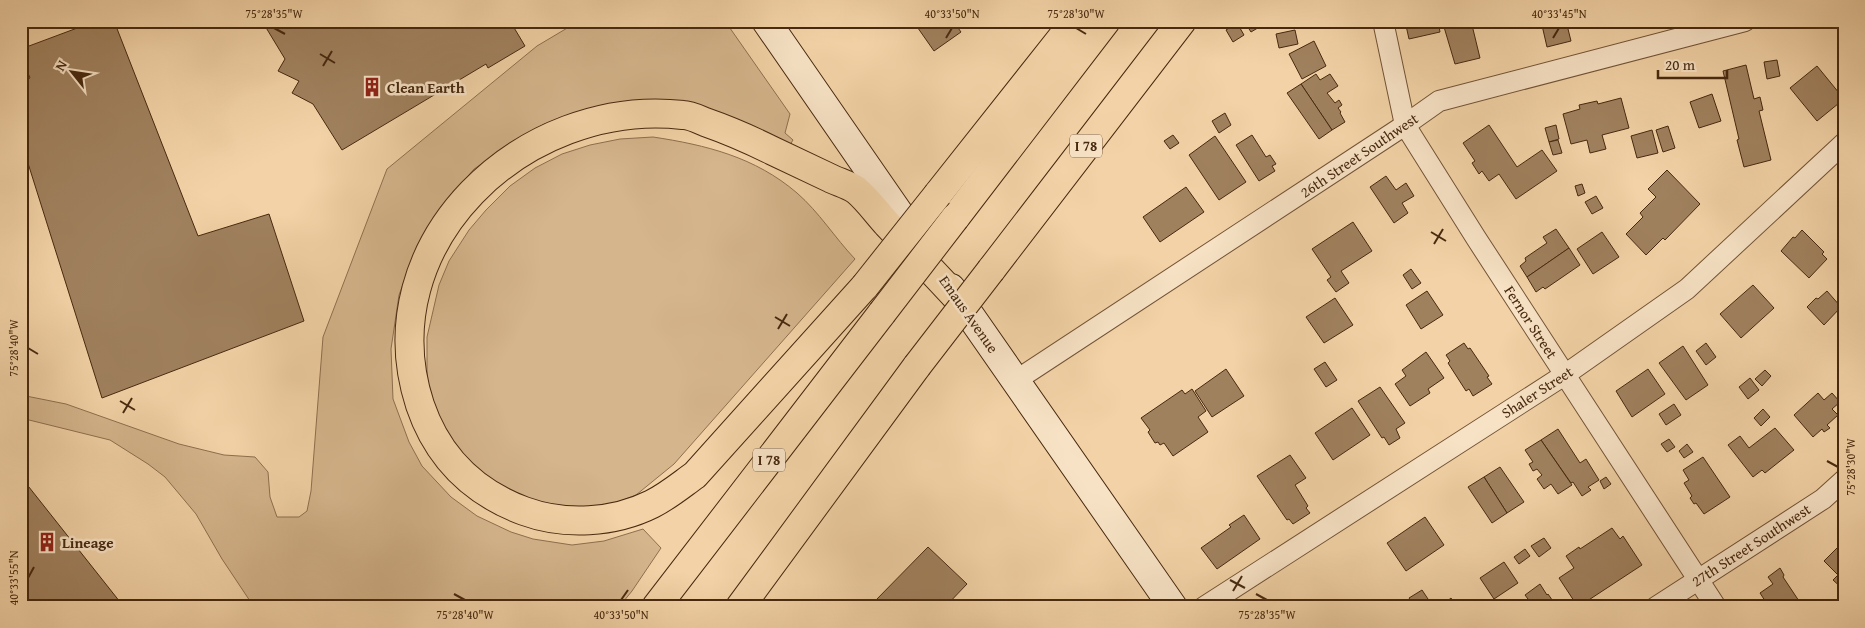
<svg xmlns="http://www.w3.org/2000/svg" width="1865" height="628" font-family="'Gentium Book Plus',serif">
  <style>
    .green { fill: #d5b58c; stroke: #8e6f4e }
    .building { fill: #a0815e; stroke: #47290f }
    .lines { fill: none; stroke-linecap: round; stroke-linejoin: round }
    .street-casing { stroke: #725335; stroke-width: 22 }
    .secondary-casing { stroke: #47290f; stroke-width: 30 }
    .highway-casing { stroke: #47290f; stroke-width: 30 }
    .street { stroke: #f7e2c5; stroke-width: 20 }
    .secondary { stroke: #f7e2c5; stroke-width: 28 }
    .highway { stroke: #f2d2a6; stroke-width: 28 }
    .highway-bridge-casing { stroke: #47290f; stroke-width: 30; stroke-linecap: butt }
    .highway-bridge { stroke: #f2d2a6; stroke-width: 28 }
    .ticks { fill: none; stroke: #47290f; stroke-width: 2 }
    .labels { text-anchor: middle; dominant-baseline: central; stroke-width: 5; stroke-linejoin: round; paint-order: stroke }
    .shield { fill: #f7e2c5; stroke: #7c6046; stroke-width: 1 }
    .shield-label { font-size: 14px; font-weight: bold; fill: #47290f }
    .poi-label { font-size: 15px; font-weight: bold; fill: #47290f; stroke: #f7e2c5; text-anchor: start }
    .street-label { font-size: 15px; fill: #47290f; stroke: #f7e2c5 }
    .neatline { fill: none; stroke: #47290f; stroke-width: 2 }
    .ticks-label { font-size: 12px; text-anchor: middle; fill: #47290f }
  </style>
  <rect width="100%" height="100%" fill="#f2d2a6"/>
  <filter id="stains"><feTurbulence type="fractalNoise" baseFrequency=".004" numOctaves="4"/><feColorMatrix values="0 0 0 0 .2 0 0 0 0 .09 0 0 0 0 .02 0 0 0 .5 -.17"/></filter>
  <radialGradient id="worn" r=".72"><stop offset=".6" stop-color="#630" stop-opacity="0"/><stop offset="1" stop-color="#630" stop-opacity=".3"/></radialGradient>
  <g class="green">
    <polygon points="579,21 725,21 790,114 785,133 793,140 788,148 591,112 544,124 511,144 474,169 446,202 418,244 399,295 391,349 393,399 409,442 422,466 451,497 477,516 511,532 533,539 572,545 604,541 643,529 661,548 632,591 619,607 254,607 222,559 196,514 165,477 148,464 110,440 21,418 21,395 66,404 179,444 224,455 255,457 268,472 270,497 277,517 299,517 307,511 311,491 323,337 387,169 537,46"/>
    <path d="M653,137C706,145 755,157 797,193C819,212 835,238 855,259L674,464L636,495L610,505L559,511L485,483L439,429L427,388V337L439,285L449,261L469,230L486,210L510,186L535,168L562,154L590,145L620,139Z"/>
  </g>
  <g class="building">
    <polygon points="96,21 114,21 198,236 269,214 304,321 102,398 21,141 21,82 30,78 21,56 21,49"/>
    <polygon points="262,21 510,21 525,46 488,68 486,64 342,150 313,104 292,93 299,81 278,71 285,59"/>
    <polygon points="913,21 953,21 961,32 934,51"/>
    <polygon points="1244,21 1258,21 1261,26 1251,32"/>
    <polygon points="1405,21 1438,21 1440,32 1409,39"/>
    <polygon points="1444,21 1483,21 1472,25 1480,58 1455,64 1444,27 1446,26"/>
    <polygon points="1541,21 1566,21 1571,41 1547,47"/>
    <polygon points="1237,23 1244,35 1233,42 1226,30"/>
    <polygon points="1295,30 1298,44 1279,48 1276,34"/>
    <polygon points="1314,41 1326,66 1302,79 1289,54"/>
    <polygon points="1777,60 1780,76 1767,79 1764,62"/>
    <polygon points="1746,65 1754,99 1760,97 1763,110 1759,111 1771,160 1744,167 1737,140 1739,139 1723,71"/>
    <polygon points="1817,66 1844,99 1817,121 1790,88"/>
    <polygon points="1316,74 1320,80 1330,74 1338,86 1327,93 1335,103 1339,100 1342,105 1338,108 1341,112 1340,113 1345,122 1332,130 1301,84"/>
    <polygon points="1301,84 1332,130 1319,139 1287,93"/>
    <polygon points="1712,94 1721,121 1699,128 1690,102"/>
    <polygon points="1621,98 1629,128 1602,135 1606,149 1590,153 1587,140 1571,144 1563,114 1580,109 1579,105 1597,101 1598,104"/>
    <polygon points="1225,113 1231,125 1219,133 1212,121"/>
    <polygon points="1489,125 1517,167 1542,150 1557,171 1516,199 1499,174 1489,181 1482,171 1479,174 1472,163 1475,161 1463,143"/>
    <polygon points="1556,125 1559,139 1549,142 1545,128"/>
    <polygon points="1668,126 1675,148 1663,152 1656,130"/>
    <polygon points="1652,130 1658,153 1637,158 1631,136"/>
    <polygon points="1173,135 1179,143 1170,149 1164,141"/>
    <polygon points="1252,135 1266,157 1270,155 1276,164 1272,166 1275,171 1259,181 1236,145"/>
    <polygon points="1215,136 1246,182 1219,200 1189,155"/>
    <polygon points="1558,140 1562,153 1553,155 1549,142"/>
    <polygon points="1667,170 1700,204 1665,240 1663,238 1646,255 1626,234 1643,217 1640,213 1656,197 1648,189"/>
    <polygon points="1386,176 1396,190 1406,183 1414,196 1402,203 1408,213 1394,223 1370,187"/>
    <polygon points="1582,184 1585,193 1578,196 1575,186"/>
    <polygon points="1186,187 1204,212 1160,242 1143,217"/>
    <polygon points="1596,196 1603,208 1592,214 1585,202"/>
    <polygon points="1353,222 1372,251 1341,271 1349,283 1336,292 1327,280 1331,277 1312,249"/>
    <polygon points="1556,229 1569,248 1527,277 1520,266 1526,261 1525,258 1547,243 1543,237"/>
    <polygon points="1802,230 1824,252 1822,254 1827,259 1809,278 1781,251 1793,237 1795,238"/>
    <polygon points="1602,232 1619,257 1593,274 1577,249"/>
    <polygon points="1569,248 1580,265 1545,289 1543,287 1536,292 1527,277"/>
    <polygon points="1411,269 1421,283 1412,289 1403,275"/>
    <polygon points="1753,285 1774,308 1741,338 1720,314"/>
    <polygon points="1427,291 1443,315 1421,329 1406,305"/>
    <polygon points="1827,291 1841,307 1824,325 1807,307 1816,298 1818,299"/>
    <polygon points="1335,298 1353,325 1324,343 1306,317"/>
    <polygon points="1464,343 1468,349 1470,348 1489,376 1487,377 1492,384 1473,396 1469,389 1466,391 1448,363 1450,361 1446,355"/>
    <polygon points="1706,343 1716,357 1706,365 1696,351"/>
    <polygon points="1683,346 1708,385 1686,400 1659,363"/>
    <polygon points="1426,352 1444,378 1428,389 1430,393 1410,406 1395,384 1406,376 1402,370"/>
    <polygon points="1325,362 1337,380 1326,387 1314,369"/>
    <polygon points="1226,369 1244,396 1212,417 1195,391"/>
    <polygon points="1648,369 1665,394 1632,417 1616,391"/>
    <polygon points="1765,370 1771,376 1762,386 1755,379"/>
    <polygon points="1750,378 1759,390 1748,399 1739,387"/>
    <polygon points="1380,387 1405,423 1396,429 1400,438 1389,445 1384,437 1382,438 1358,401"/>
    <polygon points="1192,389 1206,411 1198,417 1208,432 1173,456 1164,443 1160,445 1158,442 1155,443 1148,432 1150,430 1141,418 1182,390 1185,394"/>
    <polygon points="1818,393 1824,400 1832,393 1840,402 1832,409 1838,415 1827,425 1830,428 1824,432 1822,429 1813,437 1794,415"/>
    <polygon points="1674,404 1681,415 1666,425 1659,414"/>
    <polygon points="1352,408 1370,435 1333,460 1315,433"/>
    <polygon points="1763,409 1770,417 1761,426 1754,418"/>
    <polygon points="1775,428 1794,450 1765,473 1762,470 1753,477 1728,445 1740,436 1749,448"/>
    <polygon points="1558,429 1580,463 1586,459 1599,480 1588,487 1591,490 1582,496 1573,482 1571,483 1541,440"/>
    <polygon points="1669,439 1675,447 1667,452 1661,444"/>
    <polygon points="1541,440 1572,485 1558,494 1551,484 1544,489 1537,479 1542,475 1537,469 1533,471 1529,464 1533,462 1525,450"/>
    <polygon points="1687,444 1693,452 1684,458 1679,451"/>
    <polygon points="1290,455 1306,478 1295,485 1308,506 1306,508 1310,513 1293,524 1289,519 1287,520 1257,476"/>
    <polygon points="1703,457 1730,497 1704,514 1696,503 1694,504 1690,498 1692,496 1684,483 1689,480 1683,470"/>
    <polygon points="1500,467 1524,502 1507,513 1484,477"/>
    <polygon points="21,477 124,607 21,607"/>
    <polygon points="1484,477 1507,513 1492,523 1468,487"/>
    <polygon points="1606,477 1611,484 1604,489 1600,481"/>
    <polygon points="1244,515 1260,539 1217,569 1201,548 1231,527 1229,525"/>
    <polygon points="1425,517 1444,545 1406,571 1387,543"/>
    <polygon points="1612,528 1620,539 1623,536 1642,565 1578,607 1559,578 1574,568 1566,556 1579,547 1580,549"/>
    <polygon points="1544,538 1551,548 1539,557 1531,546"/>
    <polygon points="1844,541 1844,590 1833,580 1838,575 1824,561"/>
    <polygon points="928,547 967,584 945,607 880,607 875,601"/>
    <polygon points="1525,549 1530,556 1519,564 1514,557"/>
    <polygon points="1504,562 1518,583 1494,599 1480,578"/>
    <polygon points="1780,568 1784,575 1783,577 1803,607 1769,607 1760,593 1773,584 1768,577"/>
    <polygon points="1540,584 1547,595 1548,594 1557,607 1526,607 1523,602 1528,599 1525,595"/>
    <polygon points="1422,590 1428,599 1415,607 1409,598"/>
    <polygon points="1451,598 1457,607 1442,607 1441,606"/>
  </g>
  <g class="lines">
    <defs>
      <g id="street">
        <polyline points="1383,21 1405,125 1476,238 1716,607"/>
        <polyline points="1015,381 1405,125 1439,101 1745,21"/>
        <polyline points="1204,607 1566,374 1687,289 1844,143"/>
        <polyline points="1656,607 1823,499 1844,480"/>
      </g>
      <g id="secondary">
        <polyline points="766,21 923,248"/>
        <polyline points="951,288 1173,607"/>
      </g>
      <g id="highway">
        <polyline points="938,194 1075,21"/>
        <polyline points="955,218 1106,21"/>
        <polyline points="991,270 1182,21"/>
        <path d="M865,286L695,475C681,485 668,496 652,504C614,523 565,526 524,511C473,492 438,458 420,405C367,243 524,97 683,115C690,115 698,119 705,122C728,130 751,140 773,151C792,160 811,169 830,178C838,182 849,185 856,190C867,199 877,213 887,224C911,249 935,274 958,299"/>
        <polyline points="656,607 882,313"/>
        <polyline points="740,607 917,366"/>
      </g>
    </defs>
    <use href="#street" class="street-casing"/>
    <use href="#secondary" class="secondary-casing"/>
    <use href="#highway" class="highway-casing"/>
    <use href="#street" class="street"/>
    <use href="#secondary" class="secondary"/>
    <use href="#highway" class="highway"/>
    <defs>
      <g id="highway-bridge">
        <polyline points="865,286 938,194"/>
        <polyline points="882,313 955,218"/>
        <polyline points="917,366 991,270"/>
      </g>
    </defs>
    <use href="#highway-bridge" class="highway-bridge-casing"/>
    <use href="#highway-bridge" class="highway-bridge"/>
  </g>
  <path class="ticks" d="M274,28L285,34M1076,28L1086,34M946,38L952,28M1553,38L1559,28M320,54L335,63M323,66L332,51M1431,232L1446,241M1434,244L1443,229M775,317L790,326M778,329L787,314M28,348L38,354M120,401L135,410M123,413L132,398M1827,461L1838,467M28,578L34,567M1230,580L1245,588M1233,591L1242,576M454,594L465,600M1256,594L1267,600M621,600L628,590"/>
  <defs>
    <symbol id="building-bare" viewBox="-9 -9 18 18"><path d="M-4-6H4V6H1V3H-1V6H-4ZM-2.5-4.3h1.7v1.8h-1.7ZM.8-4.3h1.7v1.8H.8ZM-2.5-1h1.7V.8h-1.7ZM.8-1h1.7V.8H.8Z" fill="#8f2418" stroke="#f7e2c5" stroke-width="2.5" paint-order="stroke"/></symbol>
  </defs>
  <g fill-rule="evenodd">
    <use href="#building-bare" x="358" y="73" width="28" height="28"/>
    <use href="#building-bare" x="33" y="528" width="28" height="28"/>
  </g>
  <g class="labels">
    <g class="shield">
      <rect x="1070" y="134.5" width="32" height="23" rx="4"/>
      <rect x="753" y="448.5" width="32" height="23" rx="4"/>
    </g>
    <g class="shield-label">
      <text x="1086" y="146">I 78</text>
      <text x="769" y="460">I 78</text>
    </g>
    <g class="poi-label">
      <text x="387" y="87">Clean Earth</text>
      <text x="62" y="542">Lineage</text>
    </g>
    <g class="street-label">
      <text transform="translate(1359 155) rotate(-34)">26th Street Southwest</text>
      <text transform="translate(969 314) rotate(55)">Emaus Avenue</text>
      <text transform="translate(1531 322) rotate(57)">Fernor Street</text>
      <text transform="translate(1537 392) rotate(-33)">Shaler Street</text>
      <text transform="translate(1751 545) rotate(-33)">27th Street Southwest</text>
    </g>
  </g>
  <rect width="1865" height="628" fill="none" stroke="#f2d2a6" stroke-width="55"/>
  <g transform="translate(72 72) rotate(300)" stroke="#f7e2c5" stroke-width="4" paint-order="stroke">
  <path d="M0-4L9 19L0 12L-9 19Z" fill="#47290f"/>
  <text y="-8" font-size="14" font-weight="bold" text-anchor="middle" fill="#47290f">N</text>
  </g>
  <path d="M1658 70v8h69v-8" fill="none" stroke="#47290f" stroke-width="2.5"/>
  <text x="1665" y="70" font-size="15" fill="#47290f" stroke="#f7e2c5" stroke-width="4" paint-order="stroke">20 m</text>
  <rect x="28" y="28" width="1810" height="572" class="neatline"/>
  <g class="ticks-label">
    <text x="274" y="18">75°28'35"W</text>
    <text x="952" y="18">40°33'50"N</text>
    <text x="1076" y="18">75°28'30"W</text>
    <text x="1559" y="18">40°33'45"N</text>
    <text transform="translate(14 348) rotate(-90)" y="4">75°28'40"W</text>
    <text transform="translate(1851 467) rotate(-90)" y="4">75°28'30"W</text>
    <text transform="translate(14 578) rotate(-90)" y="4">40°33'55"N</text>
    <text x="465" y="619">75°28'40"W</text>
    <text x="621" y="619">40°33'50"N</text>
    <text x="1267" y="619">75°28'35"W</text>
  </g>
  <rect width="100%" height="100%" filter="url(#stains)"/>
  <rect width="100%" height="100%" fill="url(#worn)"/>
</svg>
